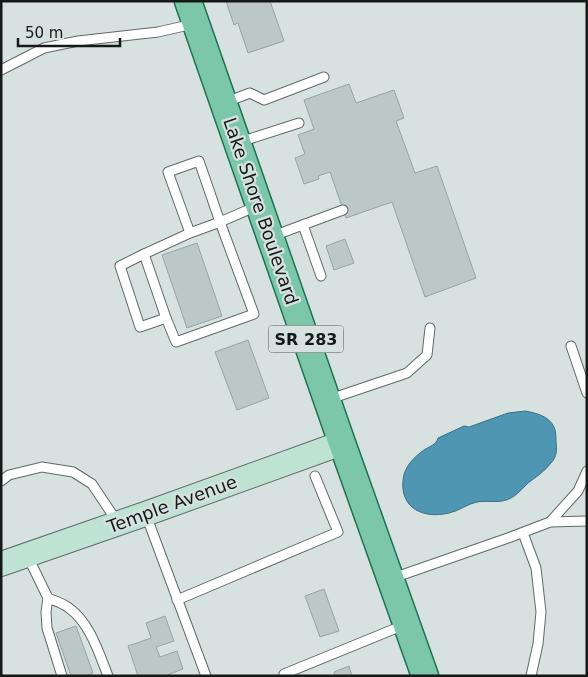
<svg xmlns="http://www.w3.org/2000/svg" width="588" height="677" font-family="'DejaVu Sans',sans-serif">
  <style>
    .water { fill: #4e96b2; stroke: #3d7084 }
    .building { fill: #bcc7c8; stroke: #98a3a4 }
    .lines { fill: none; stroke-linecap: round; stroke-linejoin: round }
    .lane-casing { stroke: #606a68; stroke-width: 11 }
    .secondary-casing { stroke: #606a68; stroke-width: 26 }
    .primary-casing { stroke: #1f7254; stroke-width: 29 }
    .lane { stroke: #fff; stroke-width: 9 }
    .secondary { stroke: #bee3d5; stroke-width: 24 }
    .primary { stroke: #7cc7ac; stroke-width: 26 }
    .labels { text-anchor: middle; dominant-baseline: central; stroke-width: 4.5; stroke-linejoin: round; paint-order: stroke }
    .shield { fill: #d7e2e0; stroke: #4f5554; stroke-width: 1 }
    .shield-label { font-size: 16px; font-weight: bold; fill: #151918 }
    .street-label { font-size: 18px; fill: #151918; stroke: #d7e2e0 }
  </style>
  <rect width="100%" height="100%" fill="#d7e2e0"/>
  <path class="water" d="M525,411C536,413 549,416 554,427C556,431 556,437 556,442C557,449 557,457 551,463C545,471 536,477 528,483C523,488 517,495 511,498C501,504 488,500 477,502C467,504 459,511 449,513C424,519 400,509 403,480C404,467 414,457 424,450C430,446 436,445 438,438L464,426L469,427L508,413Z"/>
  <g class="building">
    <polygon points="226,1 270,1 284,41 248,53 238,23 234,25"/>
    <polygon points="349,84 356,103 394,90 404,118 396,121 415,173 437,166 476,278 425,297 392,202 346,218 330,172 318,176 319,179 304,184 295,158 305,154 298,135 314,129 304,100"/>
    <polygon points="345,239 354,263 334,270 326,246"/>
    <polygon points="197,243 222,316 187,328 162,255"/>
    <polygon points="248,340 269,398 237,410 215,352"/>
    <polygon points="324,589 339,631 320,637 305,596"/>
    <polygon points="165,616 174,641 156,647 160,657 177,651 183,669 165,676 138,676 128,646 151,638 146,623"/>
    <polygon points="76,626 93,673 86,676 71,676 56,633"/>
    <polygon points="349,666 352,676 335,676 334,672"/>
  </g>
  <g class="lines">
    <defs>
      <g id="lane">
        <polyline points="1,70 44,48 78,41 158,32 193,24"/>
        <polyline points="226,102 250,93 264,100 324,77"/>
        <polyline points="240,142 299,123"/>
        <polyline points="303,225 321,276"/>
        <polyline points="190,233 168,172 199,161 220,222 190,233 144,254 166,318 176,342 254,314 220,222 257,206"/>
        <polyline points="273,236 343,210"/>
        <polyline points="144,254 120,266 140,327 166,318"/>
        <polyline points="571,346 587,393"/>
        <polyline points="330,399 407,373 427,355 430,328"/>
        <polyline points="1,481 9,475 42,467 73,472 92,484 118,523"/>
        <polyline points="146,515 206,676"/>
        <polyline points="550,522 578,491 587,471"/>
        <polyline points="523,533 536,568 541,612 538,644 531,676"/>
        <polyline points="27,555 48,598 46,612 47,628 62,676"/>
        <polyline points="393,578 508,538 550,522 587,521"/>
        <path d="M48,598C55,601 63,603 69,608C90,623 99,653 108,676"/>
        <polyline points="177,600 338,532 315,476"/>
        <polyline points="284,674 404,625"/>
      </g>
      <polyline id="secondary" points="1,564 145,514 342,443"/>
      <polyline id="primary" points="188,1 342,443 425,676"/>
    </defs>
    <use href="#lane" class="lane-casing"/>
    <use href="#secondary" class="secondary-casing"/>
    <use href="#primary" class="primary-casing"/>
    <use href="#lane" class="lane"/>
    <use href="#secondary" class="secondary"/>
    <use href="#primary" class="primary"/>
  </g>
  <g class="labels">
    <rect class="shield" x="268.5" y="325.5" width="75" height="27" rx="4"/>
    <g class="shield-label">
      <text x="306" y="339">SR 283</text>
    </g>
    <g class="street-label">
      <text transform="translate(261 211) rotate(71)">Lake Shore Boulevard</text>
      <text transform="translate(172 504) rotate(-20)">Temple Avenue</text>
    </g>
  </g>
  <rect width="588" height="677" fill="none" stroke="#151918" stroke-width="5"/>
  <path d="M18 38v8h102v-8" fill="none" stroke="#151918" stroke-width="2.5"/>
  <text x="25" y="38" font-size="15" fill="#151918" stroke="#d7e2e0" stroke-width="4" paint-order="stroke">50 m</text>
</svg>
